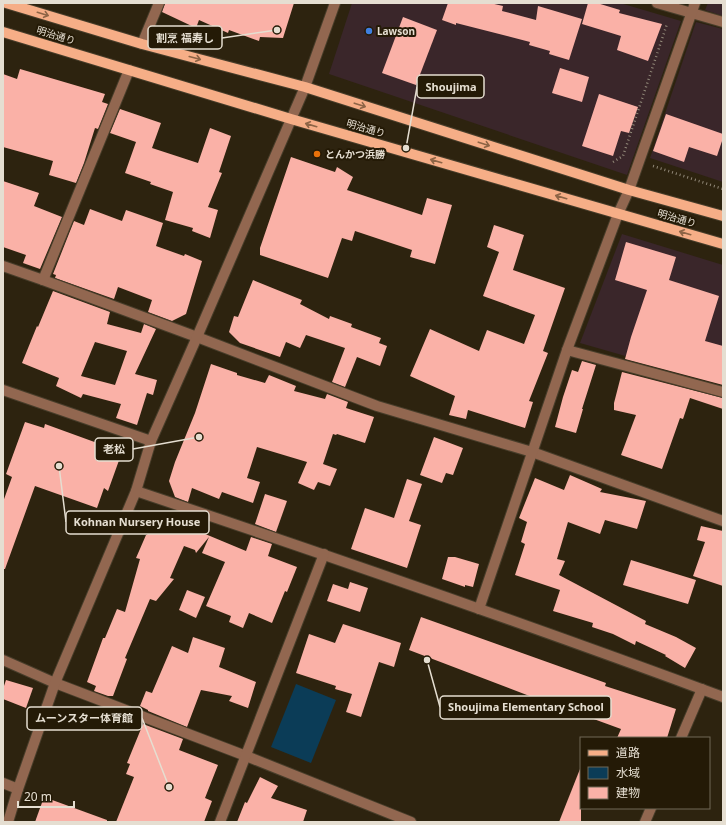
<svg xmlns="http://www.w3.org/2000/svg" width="726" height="825" font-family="'Noto Sans','Noto Sans JP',sans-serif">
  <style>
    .commercial { fill: #3a262a }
    .water { fill: #0b3c57 }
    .building { fill: #fab1a7; fill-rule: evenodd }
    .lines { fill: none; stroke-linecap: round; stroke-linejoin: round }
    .minor-casing { stroke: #473d2a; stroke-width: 12 }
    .major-casing { stroke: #473d2a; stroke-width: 12 }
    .path { stroke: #928979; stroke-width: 2.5; stroke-dasharray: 1 3; stroke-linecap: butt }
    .minor { stroke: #926750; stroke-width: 10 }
    .major { stroke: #f6ae87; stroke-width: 10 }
    .oneway { stroke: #8d6446 }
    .shop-dot { fill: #3f7fe0; stroke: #241a06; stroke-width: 1.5 }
    .food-dot { fill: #e8710a; stroke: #241a06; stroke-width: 1.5 }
    .labels { text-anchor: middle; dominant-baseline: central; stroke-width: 4; stroke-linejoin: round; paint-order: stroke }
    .poi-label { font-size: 10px; font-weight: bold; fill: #e5ded1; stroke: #241a06; text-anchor: start }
    .street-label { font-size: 10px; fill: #e5ded1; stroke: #241a06 }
    .leader { fill: none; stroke: #e5ded1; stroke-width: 1.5 }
    .callout-dot { fill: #e5ded1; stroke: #241a06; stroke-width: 1.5 }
    .callout { fill: #241a06; stroke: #e5ded1; stroke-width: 1.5 }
    .callout-label { font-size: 11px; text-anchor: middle; font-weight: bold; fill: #e5ded1 }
  </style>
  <rect width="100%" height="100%" fill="#2d230f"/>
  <g class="commercial">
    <polygon points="352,3 620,3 681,21 627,175 329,74"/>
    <polygon points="708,3 723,3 723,16 705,10"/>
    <polygon points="696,22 723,29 723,182 650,158"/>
    <polygon points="622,234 723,265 723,384 580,343"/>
  </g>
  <polygon class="water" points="296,684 336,700 311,763 271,747"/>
  <g class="building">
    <polygon points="165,3 294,3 283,38 260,37 259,41 229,30 228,33 199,20 196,28 162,12"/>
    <polygon points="448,3 490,3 503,6 502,11 536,20 538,6 582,19 569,60 549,54 550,51 529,45 530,42 456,23 456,25 442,20"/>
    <polygon points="588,3 597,3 620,10 619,13 662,24 648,61 617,50 621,36 582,24"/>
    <polygon points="403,17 437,30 416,85 382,73"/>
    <polygon points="560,68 589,77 582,102 552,93"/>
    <polygon points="20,69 105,94 102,102 108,104 98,129 95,128 84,163 76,183 49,175 53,161 3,147 3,74 17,79"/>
    <polygon points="599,94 638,107 629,133 621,131 613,156 582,146"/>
    <polygon points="120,109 161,123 152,148 198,163 210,128 231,136 219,172 222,173 208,207 218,210 210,238 192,231 193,228 165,220 173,192 150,184 151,182 125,173 136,142 110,133"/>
    <polygon points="666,114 723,134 723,138 717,156 689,147 684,162 653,151"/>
    <polygon points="291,157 335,172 337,167 353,177 347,190 422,215 427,198 452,205 435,264 410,257 412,250 355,231 352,241 342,238 328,278 260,255 260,248"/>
    <polygon points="3,181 39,193 34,206 62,217 40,269 23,263 26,255 3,247"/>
    <polygon points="90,209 122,221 126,210 163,223 156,246 184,256 185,254 202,261 186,314 172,321 148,312 152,300 118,287 114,299 55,278 56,275 53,274 74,221 84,225"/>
    <polygon points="494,225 524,235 513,270 565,288 543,351 548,353 529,401 533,402 525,428 468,410 466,419 449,415 455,396 410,376 430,329 479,351 487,330 524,344 535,315 483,296 499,252 487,247"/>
    <polygon points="626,242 676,257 669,280 719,296 705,341 723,346 723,385 625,359 631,337 647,290 615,280"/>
    <polygon points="253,280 302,300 300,304 329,319 330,316 352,324 351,327 381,338 379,343 387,346 380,366 357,357 345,387 332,382 345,348 306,335 300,348 286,342 280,357 240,343 229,332 234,316 238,317"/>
    <path d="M53,291L110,312L107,324L141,333L144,324L156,329L135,374L157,380L153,395L147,393L137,425L116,418L121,404L83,394L81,398L56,386L59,378L22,363L37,326L38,327ZM95,342L127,351L115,385L81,376Z"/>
    <polygon points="582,361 596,365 582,409 583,409 576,433 555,427 563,397 572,370 578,372"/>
    <polygon points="211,364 237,373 237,375 265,383 269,375 296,386 294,391 325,399 327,394 348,402 346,408 374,417 365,443 337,434 336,435 333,434 323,464 337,469 330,486 318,482 314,490 298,483 307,462 257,447 247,478 260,482 253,503 222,492 219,499 192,488 188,502 175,497 169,481 175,462 195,413"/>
    <polygon points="622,372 723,398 723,409 690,398 683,419 680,418 662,469 621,455 636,415 614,410 614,403"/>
    <polygon points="25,422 44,428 45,424 122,452 108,491 104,488 97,508 35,486 5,569 3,569 3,502 12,477 6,474"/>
    <polygon points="434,437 463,448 453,475 446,473 442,483 420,475"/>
    <polygon points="570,475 602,489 600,492 646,501 637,529 605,520 600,534 568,522 557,559 565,561 559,575 646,621 645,624 676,637 696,648 685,668 665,656 666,655 636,641 635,645 613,634 592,627 593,623 553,611 560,590 515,575 525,544 521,542 527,522 519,518 535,478 564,490"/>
    <polygon points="407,479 422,484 409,521 421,525 407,568 351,549 365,508 394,518"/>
    <polygon points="265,494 287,501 276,532 255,524"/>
    <polygon points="161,518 187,529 186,526 246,551 251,537 272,544 268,556 297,567 287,592 285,591 272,623 249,613 243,628 229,622 231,616 206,606 225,562 202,553 209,537 196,553 195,550 184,546 170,578 174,579 156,601 150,599 125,658 127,659 113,696 108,696 94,691 96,686 87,682 103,638 105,638 117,609 125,612 140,559 136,558 146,535 147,535 153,521 159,524"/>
    <polygon points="701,526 723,531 723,586 693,576 705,542 697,540"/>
    <polygon points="448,557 455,557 479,564 473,587 465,585 465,587 442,579"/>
    <polygon points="631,560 696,580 688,604 623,585"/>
    <polygon points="350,582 368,588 360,612 327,601 333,584 348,589"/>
    <polygon points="187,590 205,597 196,618 179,610"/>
    <polygon points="421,617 606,683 605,686 676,709 667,738 617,738 621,729 580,714 579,715 409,650"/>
    <polygon points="343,624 401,643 394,667 379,662 361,717 346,712 352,694 335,689 336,686 296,673 309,634 335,643"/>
    <polygon points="193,637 225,648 219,667 256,682 248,708 229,701 232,696 201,690 187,727 148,711 148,710 140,706 146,691 152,693 172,646 188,653"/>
    <polygon points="6,680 33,688 26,708 3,699 3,689"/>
    <polygon points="143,724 183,739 179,750 218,765 205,798 212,801 204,822 116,822 134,777 126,774 130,764 127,763"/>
    <polygon points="580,769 581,769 581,822 559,822"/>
    <polygon points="260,777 278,786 271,798 307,810 303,822 237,822 245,802 247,803"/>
    <polygon points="44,797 107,820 107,822 35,822"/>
  </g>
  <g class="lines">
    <defs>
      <g id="minor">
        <polyline points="657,3 723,22"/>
        <polyline points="142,44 159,3"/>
        <polyline points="3,266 43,280 197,337 377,406 532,452 723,521"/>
        <polyline points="43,280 129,70"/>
        <polyline points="567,350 723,392"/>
        <polyline points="3,390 151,441"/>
        <path d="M136,491C333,557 529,625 723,697"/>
        <polyline points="479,609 567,350 618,214 629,190 695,3"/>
        <polyline points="3,660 55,683 246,756 411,822"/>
        <polyline points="681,738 702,689"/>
        <polyline points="3,783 18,789"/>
        <polyline points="8,822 18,789 55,683 136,491 151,441 197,337 305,87 335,3"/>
        <polyline points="220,822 324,554"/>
        <polyline points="645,822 651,808"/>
      </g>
      <g id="major">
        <polyline points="6,3 142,44 305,87 629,190 723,216"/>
        <polyline points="3,32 291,119 723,244"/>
      </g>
    </defs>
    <use href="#minor" class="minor-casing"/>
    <use href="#major" class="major-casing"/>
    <g class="path">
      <polyline points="613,162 623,156 667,24"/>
      <polyline points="653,166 723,189"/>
    </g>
    <use href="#minor" class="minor"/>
    <use href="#major" class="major"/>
  </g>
  <defs><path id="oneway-shaft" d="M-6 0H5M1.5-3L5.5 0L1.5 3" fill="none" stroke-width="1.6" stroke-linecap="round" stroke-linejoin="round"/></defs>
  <g class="oneway">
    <use href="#oneway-shaft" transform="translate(43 14) rotate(17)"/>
    <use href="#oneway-shaft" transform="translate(195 58) rotate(15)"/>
    <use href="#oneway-shaft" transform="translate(360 105) rotate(18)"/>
    <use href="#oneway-shaft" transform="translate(311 125) rotate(-164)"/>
    <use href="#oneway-shaft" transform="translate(484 144) rotate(18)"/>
    <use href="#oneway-shaft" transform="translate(436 161) rotate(-164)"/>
    <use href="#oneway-shaft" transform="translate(561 197) rotate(-164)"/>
    <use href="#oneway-shaft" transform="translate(685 233) rotate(-164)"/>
  </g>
  <circle class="shop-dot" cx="369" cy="31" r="4"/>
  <circle class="food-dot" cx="317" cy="154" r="4"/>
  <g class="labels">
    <g class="poi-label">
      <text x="377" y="31">Lawson</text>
      <text x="325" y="154">とんかつ浜勝</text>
    </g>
    <g class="street-label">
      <text transform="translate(56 35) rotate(17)">明治通り</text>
      <text transform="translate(366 128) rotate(16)">明治通り</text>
      <text transform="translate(677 218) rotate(16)">明治通り</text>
    </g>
  </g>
  <path class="leader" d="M277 30L222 38M406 148L417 87M199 437L133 449M59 466L66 522M427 660L440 707M169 787L142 718"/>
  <g class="callout-dot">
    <circle cx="277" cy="30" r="4"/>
    <circle cx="406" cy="148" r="4"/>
    <circle cx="199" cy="437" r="4"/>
    <circle cx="59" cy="466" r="4"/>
    <circle cx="427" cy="660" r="4"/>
    <circle cx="169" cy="787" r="4"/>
  </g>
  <g class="callout">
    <rect x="148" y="26" width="74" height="23" rx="4"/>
    <rect x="417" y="75" width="67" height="23" rx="4"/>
    <rect x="95" y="438" width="38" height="23" rx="4"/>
    <rect x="66" y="511" width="143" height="23" rx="4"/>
    <rect x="440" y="696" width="171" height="23" rx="4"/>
    <rect x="27" y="707" width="115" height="23" rx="4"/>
  </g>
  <g class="callout-label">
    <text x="185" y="42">割烹 福寿し</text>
    <text x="451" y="91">Shoujima</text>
    <text x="114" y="453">老松</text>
    <text x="137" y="526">Kohnan Nursery House</text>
    <text x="526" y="711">Shoujima Elementary School</text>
    <text x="84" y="722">ムーンスター体育館</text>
  </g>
  <rect width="726" height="825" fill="none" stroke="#e5ded1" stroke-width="8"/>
  <rect x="580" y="737" width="130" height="72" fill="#241a06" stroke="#716857"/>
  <rect x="588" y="750" width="20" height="6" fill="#f6ae87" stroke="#716857"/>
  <text x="616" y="757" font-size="12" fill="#e5ded1">道路</text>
  <rect x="588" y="767" width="20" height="12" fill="#0b3c57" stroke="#716857"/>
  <text x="616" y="777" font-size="12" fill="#e5ded1">水域</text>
  <rect x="588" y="787" width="20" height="12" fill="#fab1a7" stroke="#716857"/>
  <text x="616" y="797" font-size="12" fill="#e5ded1">建物</text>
  <path d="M18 801v6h56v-6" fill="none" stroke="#e5ded1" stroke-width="2"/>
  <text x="24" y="801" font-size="12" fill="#e5ded1" stroke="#241a06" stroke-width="3" paint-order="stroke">20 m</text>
</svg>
